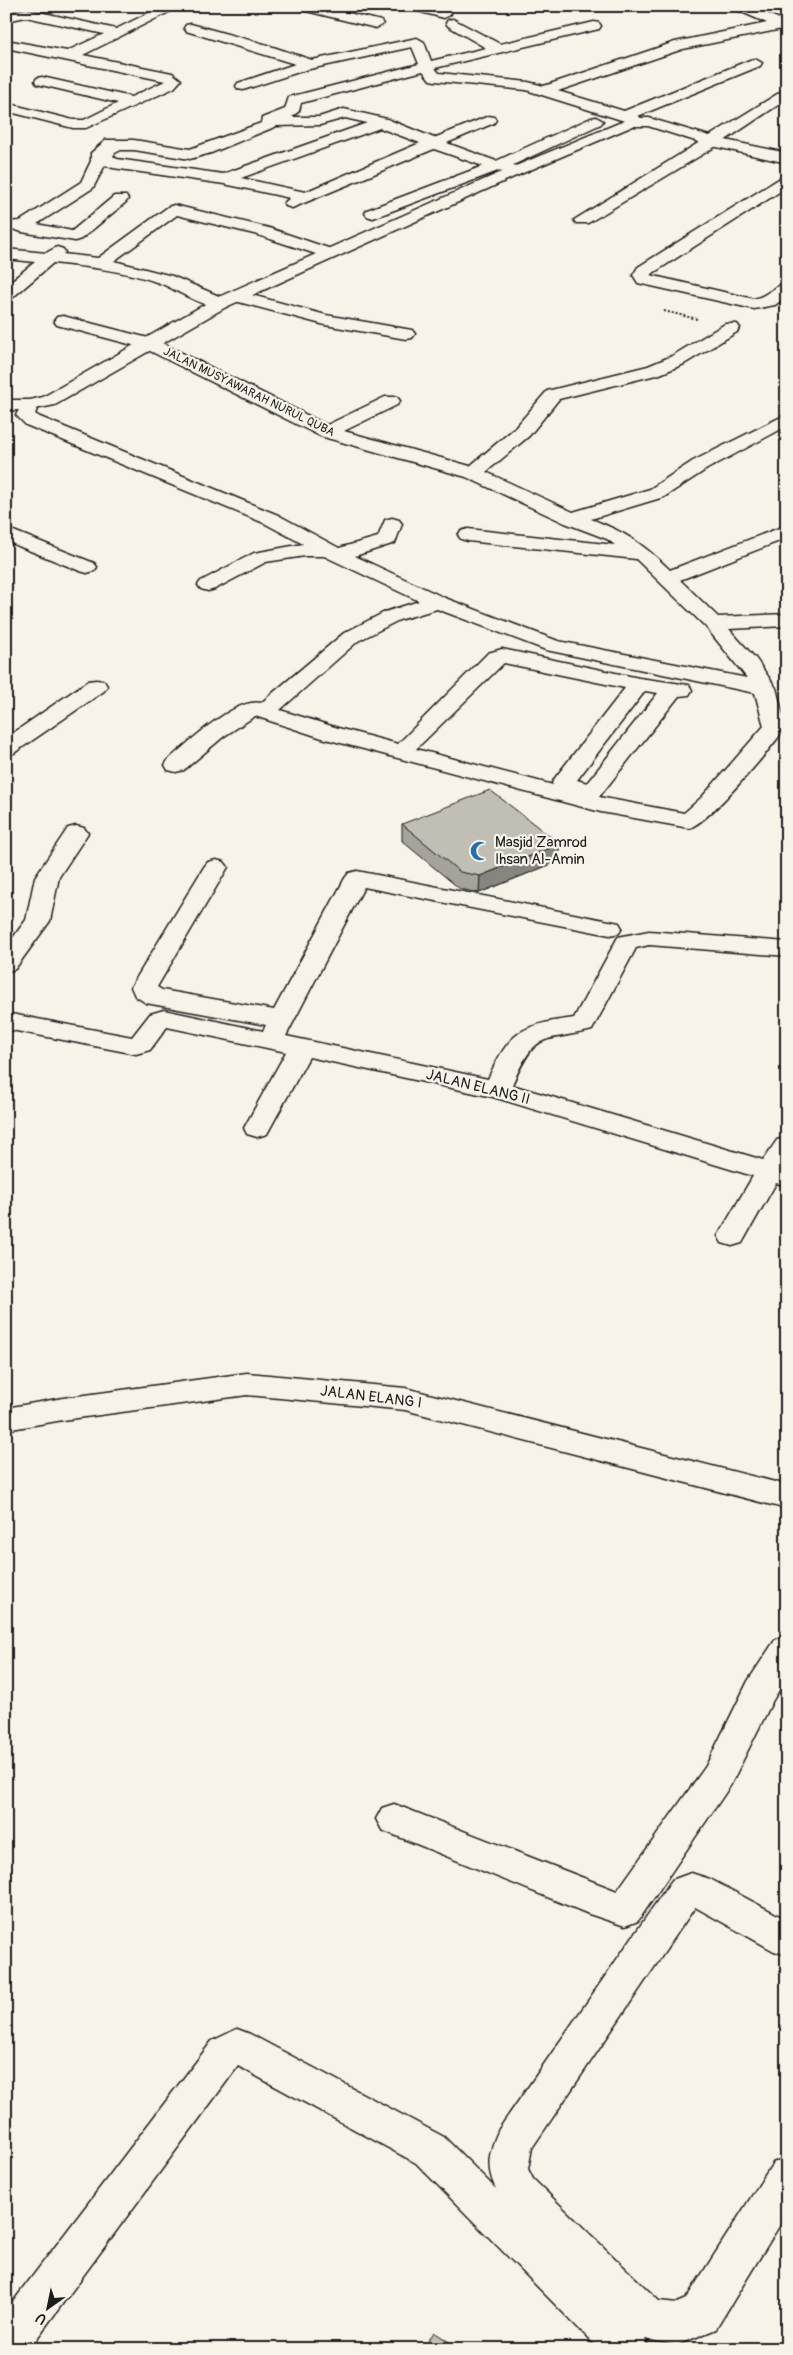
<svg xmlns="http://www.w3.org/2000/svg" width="793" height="2355" font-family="Pangolin,sans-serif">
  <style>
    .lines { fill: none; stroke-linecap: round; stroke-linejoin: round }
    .street-casing { stroke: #1c1c1c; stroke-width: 3 }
    .secondary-casing { stroke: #1c1c1c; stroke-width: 3 }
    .path { stroke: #1c1c1c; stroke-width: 2; stroke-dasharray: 2 2; stroke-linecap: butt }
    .street { fill: #f7f3e8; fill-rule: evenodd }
    .secondary { fill: #f7f3e8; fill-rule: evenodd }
    .wall { fill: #a5a39c; stroke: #1c1c1c }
    .shaded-wall { fill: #86857f; stroke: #1c1c1c }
    .building { fill: #c0beb5; stroke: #1c1c1c }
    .labels { text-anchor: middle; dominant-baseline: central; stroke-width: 4.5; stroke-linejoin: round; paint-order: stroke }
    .far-street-label { font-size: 12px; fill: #1c1c1c; stroke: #f7f3e8 }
    .poi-label { font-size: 15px; fill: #1c1c1c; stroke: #f7f3e8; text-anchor: start }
    .street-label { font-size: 15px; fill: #1c1c1c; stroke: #f7f3e8 }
  </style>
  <rect width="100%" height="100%" fill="#f7f3e8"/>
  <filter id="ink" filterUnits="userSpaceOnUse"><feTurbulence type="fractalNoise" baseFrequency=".02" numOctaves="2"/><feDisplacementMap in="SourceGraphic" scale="10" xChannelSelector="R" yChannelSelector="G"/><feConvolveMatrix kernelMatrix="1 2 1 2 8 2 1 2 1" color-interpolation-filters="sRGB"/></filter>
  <g filter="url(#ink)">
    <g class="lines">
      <defs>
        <g id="street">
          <polygon points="163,6 181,6 83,55 172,73 181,80 174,88 86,128 73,128 6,111 6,103 73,120 84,120 118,103 37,84 35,81 37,78 42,77 131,97 165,81 6,48 6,40 67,51 104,34 26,17 6,21 6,13 26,9 116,29"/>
          <polygon points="296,6 320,6 381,21 383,24 376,28 298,9"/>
          <polygon points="407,6 430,6 449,11 451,14 444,18 409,9"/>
          <path d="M728,6H748L787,22V28L683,49L558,91L624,111L750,60L755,59L762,63L760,66L638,116L646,121L644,124H634L526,90L435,81L430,80L423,71L301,103L299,111L292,117H319L344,109L387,119L434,138L489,116L494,117L496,120L494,123L447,143L496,161L591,118L596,117L603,121L601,124L513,165L522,167L525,170L522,173L517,175L498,171L373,218L367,216L365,213L367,210L483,166L434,149L292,208L286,206L284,203L290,198L224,184L113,168L105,165L93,188L37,224L72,231L114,196H126L128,199L126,202L81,239L75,241L22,232L6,227L7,222L20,221L81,182L91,161V153L106,140H134L190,149L261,123L262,118L285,109L289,97L419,64L412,47L305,70L243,90L238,89L236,86L238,83L295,64L186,31L184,28L186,25L191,24L264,44L312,60L417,38L424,42L431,61L486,48L448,26L446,23L448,20L453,19L500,44L594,22L599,23L601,26L599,29L435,68L439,73L528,82L544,86L675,42L767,23ZM345,118L367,123L223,174L117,159L113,156L115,153L121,150H134L190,159L211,153L277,126L320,125ZM380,128L420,143L305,192L241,178Z"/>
          <polygon points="787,88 787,99 718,145 588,223 576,223 574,220"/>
          <path d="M787,175V187L650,275L754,299C767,296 774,286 787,283V296L775,305L754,309L638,283L633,275L638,267L782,177Z"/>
          <path d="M174,205L269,228L334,250L336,253L334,256L328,258L258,235L177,215L114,261L172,276L226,299L229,303L226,307C210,311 178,291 162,284C127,271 90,267 53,263L12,298L6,299V285L35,262L6,259V249L46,253L57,247L63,249L65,252L63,254L98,258L168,207Z"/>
          <polygon points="237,291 326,315 406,329 412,330 415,334 412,338 406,339 325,325 231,300 229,296 231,292"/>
          <path d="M63,316L156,340L327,425L385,397H397L400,401L397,405L344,431L470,466L515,428L547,391L648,366L672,356L725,324H737L740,328L737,332L684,364L660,374L559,399L529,436L486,472L573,512L650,489L693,461L787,414V426L707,469L664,497L591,519C627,533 643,544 670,570L787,525V538L680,580L718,617L787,614V626L729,629L756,659L776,688L786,727C772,747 709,823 689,828L601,812L322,738L255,716L223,737L184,770L176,772L168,770L165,765L168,760C187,744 235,697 261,703L344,633L385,612L419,601L324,556H305L266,562L215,589L208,591L201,589L198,585L201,581L254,553L303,544L264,523L26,425L16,415L24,401H36L39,405L35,414L40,417L278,515L339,548L378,537L385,520L392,518L399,520L402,524L395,543L355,556L445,598L558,641L747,678L706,627L636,559L468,541L461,539L458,535L461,531L468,529L615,545L607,539L565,523L466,477L320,436L144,348L57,325L54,321L57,317ZM437,609L546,650L755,693L764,726L702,797L684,813L599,797L679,696L689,695L692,690L689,685L639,678L502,649L488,653L398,744L338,728L280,710L358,641L399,620ZM504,663L625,688L555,778L552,783L553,785L416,749ZM645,691L658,693L587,783L577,780Z"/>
          <polygon points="6,528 94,563 97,567 94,571 87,573 80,571 6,541"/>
          <polygon points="96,680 104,681 107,686 104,691 14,753 6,755 6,738 88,681"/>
          <polygon points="76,826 84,828 88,833 59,877 50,921 15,969 6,972 6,947 26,920 35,877 68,828"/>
          <path d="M216,860L224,862L228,867L157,987L162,990L274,1010L345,878L349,873L357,871L619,923L622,928L619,933L610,935L364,887L286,1036L488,1079C510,1030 522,1025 574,1018L618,937L649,931L787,942V956L649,945L636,948L592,1030C540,1043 537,1029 512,1085L763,1160L777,1140L787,1137V1186L776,1183L742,1243L732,1246L722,1243L718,1236L753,1176L493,1097L309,1057L267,1134L257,1137L247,1134L244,1128L286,1052L167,1027L150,1050L136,1054L6,1029V1013L132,1037L150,1014L164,1010L263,1031L266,1025L146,1003L135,996L131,987L204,867L208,862Z"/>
          <polygon points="247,1373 405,1388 787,1485 787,1509 405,1410 247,1395 63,1420 6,1430 6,1408 63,1398"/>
          <polygon points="787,1636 787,1677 773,1700 730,1786 638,1921 625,1926 589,1914 382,1830 376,1819 382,1808 394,1804 617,1891 706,1766 748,1681 775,1640"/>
          <path d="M691,1873L710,1879L787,1920V1955L774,1951L695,1907L532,2148L528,2169L533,2179L659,2301L677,2303L686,2299L773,2163L787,2157V2213L716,2329L677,2345L645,2339L649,2349H599L416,2163L238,2066L29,2349H6V2311L212,2041L237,2029L250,2034L444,2137L496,2189C485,2167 489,2151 499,2129L672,1880Z"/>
        </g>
        <polygon id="secondary" points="631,118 649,118 716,138 787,153 787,163 708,145 648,126 633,126 516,176 226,307 55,405 30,410 6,410 6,400 30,400 43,397 214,299 506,170"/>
      </defs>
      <use href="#street" class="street-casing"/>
      <use href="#secondary" class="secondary-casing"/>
      <polyline class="path" points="664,311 697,319"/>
      <use href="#street" class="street"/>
      <use href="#secondary" class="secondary"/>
    </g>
    <polygon class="wall" points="402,824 560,844 559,861 479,893 460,889 402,841"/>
    <polygon class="shaded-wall" points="560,844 559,861 479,893 480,876"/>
    <g class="building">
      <polygon points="490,790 560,844 480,876 460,872 402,824"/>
      <polygon points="434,2332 460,2349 423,2349"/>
    </g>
  </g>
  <defs>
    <symbol id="mosque-bare" viewBox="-9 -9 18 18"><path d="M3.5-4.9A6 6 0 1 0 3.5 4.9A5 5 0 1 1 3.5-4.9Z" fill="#1f6fb2" stroke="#f7f3e8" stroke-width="2.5" paint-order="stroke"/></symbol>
  </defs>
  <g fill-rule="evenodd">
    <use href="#mosque-bare" x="466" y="837" width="28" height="28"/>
  </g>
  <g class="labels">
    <g class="far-street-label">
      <text transform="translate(249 392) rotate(26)">JALAN MUSYAWARAH NURUL QUBA</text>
    </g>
    <g class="poi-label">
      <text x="495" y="842">Masjid Zamrod<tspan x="495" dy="17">Ihsan Al-Amin</tspan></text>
    </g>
    <g class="street-label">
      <text transform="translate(478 1087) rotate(14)">JALAN ELANG II</text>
      <text transform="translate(371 1397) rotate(7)">JALAN ELANG I</text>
    </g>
  </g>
  <rect width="793" height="2355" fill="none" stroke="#f7f3e8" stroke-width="25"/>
  <rect x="12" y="12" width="768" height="2330" fill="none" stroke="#1c1c1c" stroke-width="2" filter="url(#ink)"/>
  <g transform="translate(48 2308) rotate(213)" stroke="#f7f3e8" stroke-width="4" paint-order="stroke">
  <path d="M0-4L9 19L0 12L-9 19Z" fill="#1c1c1c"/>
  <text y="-8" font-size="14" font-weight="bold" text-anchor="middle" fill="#1c1c1c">U</text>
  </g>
</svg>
